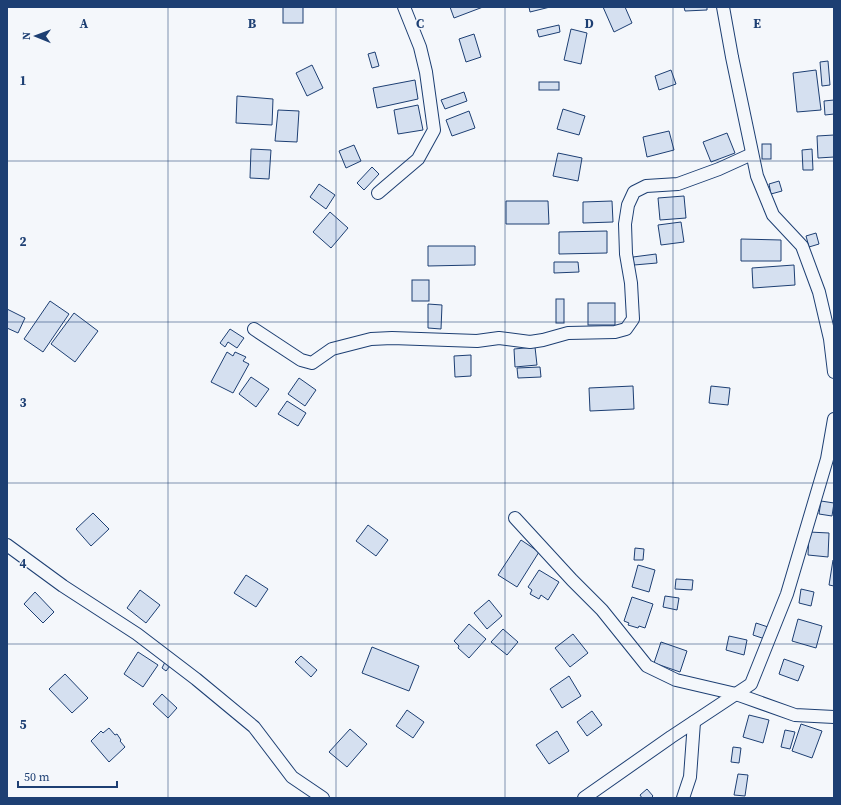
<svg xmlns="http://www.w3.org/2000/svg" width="841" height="805" font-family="'Source Serif 4',serif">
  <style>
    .building { fill: #d5e0f0; stroke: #1d3f73 }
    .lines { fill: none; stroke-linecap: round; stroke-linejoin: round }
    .street-casing { stroke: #1d3f73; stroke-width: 14 }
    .street { stroke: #f4f7fb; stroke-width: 12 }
    .grid { fill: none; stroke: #1d3f73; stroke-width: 1; stroke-opacity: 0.55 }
    .grid-label { font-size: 13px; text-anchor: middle; font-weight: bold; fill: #1d3f73; stroke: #f4f7fb; stroke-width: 3; stroke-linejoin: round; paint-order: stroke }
  </style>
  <rect width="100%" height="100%" fill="#f4f7fb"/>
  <g class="building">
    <rect x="283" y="7" width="20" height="16"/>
    <polygon points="450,7 483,7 454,18"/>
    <polygon points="529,7 550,7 530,12"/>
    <polygon points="603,7 625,7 632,23 614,32"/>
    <polygon points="684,7 707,7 707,10 685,11"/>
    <polygon points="559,25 560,32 539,37 537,30"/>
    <polygon points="571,29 587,33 581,64 564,60"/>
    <polygon points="474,34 481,57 466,62 459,39"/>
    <polygon points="375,52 379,66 372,68 368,54"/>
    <polygon points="828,61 830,85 822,86 820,62"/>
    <polygon points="312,65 323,88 307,96 296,73"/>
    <polygon points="671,70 676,84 659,90 655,76"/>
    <polygon points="816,70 821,110 797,112 793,73"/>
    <polygon points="415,80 418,99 377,108 373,88"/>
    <rect x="539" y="82" width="20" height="8"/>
    <polygon points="464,92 467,101 445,109 441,100"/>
    <polygon points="237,96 273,99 272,125 236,123"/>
    <polygon points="834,100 834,114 825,115 824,101"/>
    <polygon points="418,105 423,130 398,134 394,110"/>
    <polygon points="563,109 585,116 579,135 557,129"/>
    <polygon points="278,110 299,111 297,142 275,141"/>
    <polygon points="469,111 475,128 452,136 446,120"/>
    <polygon points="669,131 674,150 647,157 643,137"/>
    <polygon points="727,133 735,153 711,162 703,142"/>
    <polygon points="834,135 834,157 818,158 817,136"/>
    <rect x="762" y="144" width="9" height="15"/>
    <polygon points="354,145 361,161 346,168 339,151"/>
    <polygon points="251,149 271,150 269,179 250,178"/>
    <polygon points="812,149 813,170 803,170 802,150"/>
    <polygon points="558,153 582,158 578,181 553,176"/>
    <polygon points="372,167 379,174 364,190 357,183"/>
    <polygon points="779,181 782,191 771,194 769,184"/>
    <polygon points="319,184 335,195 326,209 310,197"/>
    <polygon points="684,196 686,218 660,220 658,198"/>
    <polygon points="506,201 548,201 549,224 506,224"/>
    <polygon points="612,201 613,222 583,223 583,202"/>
    <polygon points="330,212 348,228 331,248 313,232"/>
    <polygon points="681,222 684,242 661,245 658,225"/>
    <polygon points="607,231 607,253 559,254 559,232"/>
    <polygon points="816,233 819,244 809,247 806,236"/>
    <polygon points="741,239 781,240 781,261 741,261"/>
    <polygon points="428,246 475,246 475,265 428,266"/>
    <polygon points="656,254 657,263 634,265 633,257"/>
    <polygon points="554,262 578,262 579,272 554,273"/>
    <polygon points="794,265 795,285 753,288 752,268"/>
    <rect x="412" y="280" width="17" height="21"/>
    <rect x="556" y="299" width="8" height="24"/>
    <polygon points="50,301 69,314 43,352 24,339"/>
    <rect x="588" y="303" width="27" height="22"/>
    <polygon points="428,304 442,305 441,329 428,328"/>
    <polygon points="7,309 25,318 18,333 7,328"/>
    <polygon points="74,313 98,331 75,362 51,344"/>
    <polygon points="230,329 244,338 237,348 228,342 225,347 220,343"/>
    <polygon points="535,347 537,365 515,367 514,349"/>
    <polygon points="227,352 233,356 235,352 246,357 243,361 249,364 233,393 211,382"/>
    <polygon points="471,355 471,376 455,377 454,356"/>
    <polygon points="540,367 541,377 518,378 517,368"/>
    <polygon points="251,377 269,389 256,407 239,394"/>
    <polygon points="299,378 316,390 305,406 288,394"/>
    <polygon points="633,386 634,409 590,411 589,388"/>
    <polygon points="711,386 730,388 728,405 709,403"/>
    <polygon points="287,401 306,413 298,426 278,414"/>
    <polygon points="821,501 834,503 832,516 819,514"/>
    <polygon points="93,513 109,529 91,546 76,529"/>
    <polygon points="368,525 388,540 376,556 356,541"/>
    <polygon points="809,532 829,533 828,557 808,555"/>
    <polygon points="521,540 539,552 517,587 498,575"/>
    <polygon points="635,548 644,549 643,560 634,560"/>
    <polygon points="833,560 834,560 834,586 829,585"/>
    <polygon points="638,565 655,570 649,592 632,587"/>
    <polygon points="539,570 559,582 548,600 541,595 539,599 530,594 532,590 528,587"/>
    <polygon points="246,575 268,589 256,607 234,593"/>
    <polygon points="676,579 693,580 692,590 675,589"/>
    <polygon points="801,589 814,592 811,606 799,603"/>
    <polygon points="140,590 160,605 146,623 127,608"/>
    <polygon points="35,592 54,612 43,623 24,604"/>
    <polygon points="665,596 679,598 677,610 663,607"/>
    <polygon points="632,597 653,604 645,628 639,626 638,628 628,625 629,623 624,621"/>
    <polygon points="489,600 502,616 487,629 474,613"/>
    <polygon points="798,619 822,626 816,648 792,641"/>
    <polygon points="756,623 771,628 768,640 753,635"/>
    <polygon points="469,624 486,639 469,658 458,648 459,646 454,641"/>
    <polygon points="503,629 518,642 507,655 491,642"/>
    <polygon points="573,634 588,653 570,667 555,648"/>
    <polygon points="729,636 747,640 744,655 726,650"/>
    <polygon points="661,642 687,651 680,672 654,663"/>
    <polygon points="372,647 419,666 409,691 362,673"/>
    <polygon points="138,652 158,665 143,687 124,674"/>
    <polygon points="301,656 317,670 311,677 295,662"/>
    <polygon points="784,659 804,666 798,681 779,674"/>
    <polygon points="165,662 170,666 166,671 162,668"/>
    <polygon points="65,674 88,698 72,713 49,689"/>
    <polygon points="569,676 581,696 562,708 550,689"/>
    <polygon points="162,694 177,708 168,718 153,704"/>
    <polygon points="407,710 424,722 413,738 396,726"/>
    <polygon points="592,711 602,725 587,736 577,722"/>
    <polygon points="749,715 769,720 763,743 743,737"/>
    <polygon points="801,724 822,731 812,758 792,751"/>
    <polygon points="109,728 115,735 117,734 121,740 120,741 125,747 109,762 91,741 101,731 103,733"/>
    <polygon points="350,729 367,744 347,767 329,752"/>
    <polygon points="785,730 795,732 790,749 781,747"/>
    <polygon points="557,731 569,751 549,764 536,745"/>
    <polygon points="733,747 741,748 739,763 731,762"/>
    <polygon points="738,774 748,775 745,796 734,795"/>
    <polygon points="647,789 653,796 651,798 642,798 640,795"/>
  </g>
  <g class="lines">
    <defs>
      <g id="street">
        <polyline points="723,7 732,57 757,176 773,215 802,246 819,292 830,339 834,372"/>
        <polyline points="378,193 418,159 434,130 426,72 420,47 404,7"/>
        <polyline points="254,329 301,360 312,363 332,349 371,339 392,338 477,341 499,338 530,342 543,340 568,333 615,332 626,329 633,319 631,283 626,254 625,224 628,205 634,192 646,186 678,184 719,169 752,154"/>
        <polyline points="515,518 572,580 602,610 647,666 676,680 736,694 795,715 834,717"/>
        <polyline points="7,545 63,586 137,634 196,679 254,727 292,777 323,798"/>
        <polyline points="584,798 671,737 751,684 787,594 827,459 834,419"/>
        <polyline points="683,798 690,777 694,722"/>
      </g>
    </defs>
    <use href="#street" class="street-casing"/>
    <use href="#street" class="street"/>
  </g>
  <path class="grid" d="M168,7V798M336,7V798M505,7V798M673,7V798M7,161H834M7,322H834M7,483H834M7,644H834"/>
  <g class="grid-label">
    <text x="84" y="28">A</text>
    <text x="252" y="28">B</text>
    <text x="420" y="28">C</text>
    <text x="589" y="28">D</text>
    <text x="757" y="28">E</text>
    <text x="23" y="85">1</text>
    <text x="23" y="246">2</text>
    <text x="23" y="407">3</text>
    <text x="23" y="568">4</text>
    <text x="23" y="729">5</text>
  </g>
  <rect width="841" height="805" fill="none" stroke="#1d3f73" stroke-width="16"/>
  <g transform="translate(36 36) rotate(271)" stroke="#f4f7fb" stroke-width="3" paint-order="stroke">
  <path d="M0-3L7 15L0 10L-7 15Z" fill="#1d3f73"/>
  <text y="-6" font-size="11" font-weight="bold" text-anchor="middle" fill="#1d3f73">N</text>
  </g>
  <path d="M18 781v6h99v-6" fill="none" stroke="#1d3f73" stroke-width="2"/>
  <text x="24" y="781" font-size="12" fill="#1d3f73" stroke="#f4f7fb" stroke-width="3" paint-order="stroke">50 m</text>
</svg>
